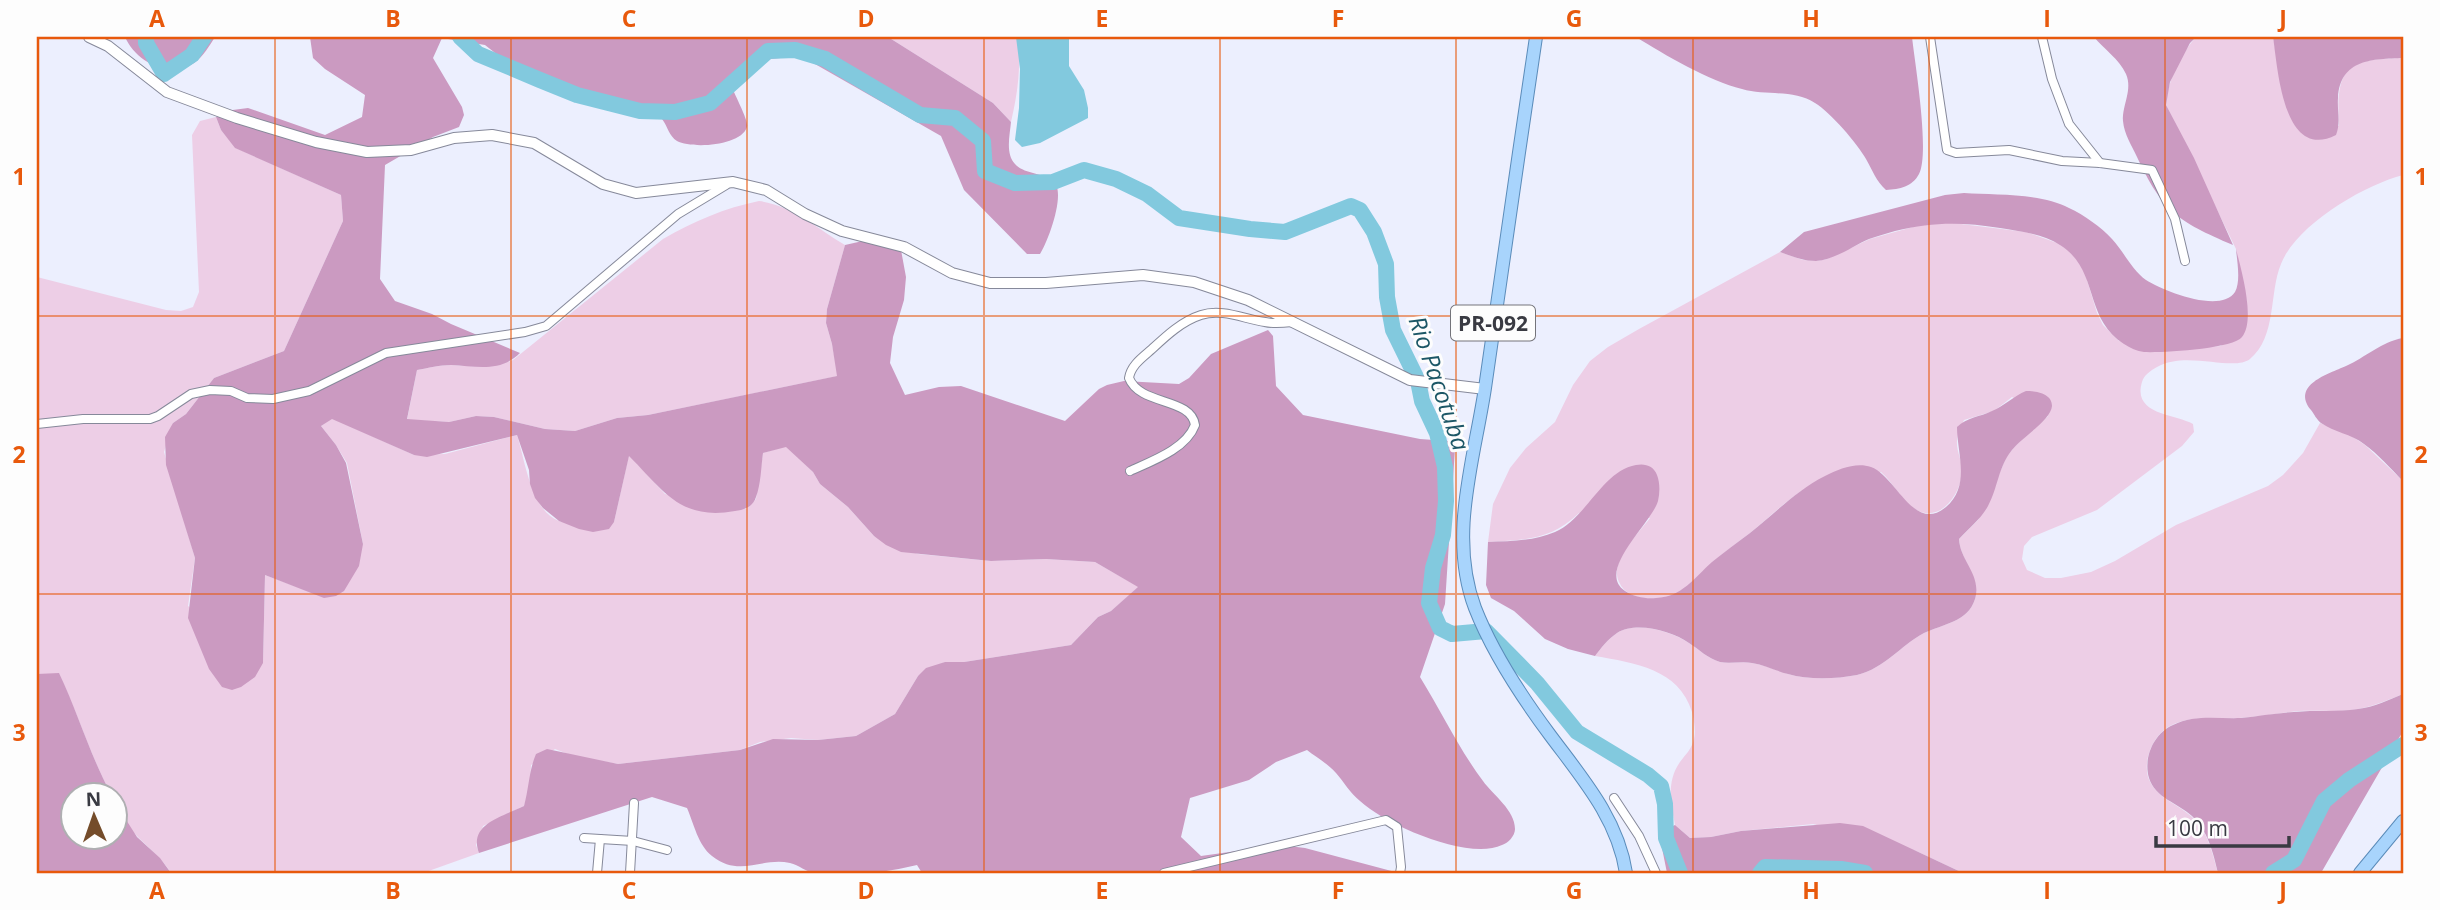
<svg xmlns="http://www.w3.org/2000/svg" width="2440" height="910" font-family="'Open Sans',sans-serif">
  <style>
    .green { fill: #edcee6 }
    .forest { fill: #cb9ac1 }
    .water { fill: #82c9de }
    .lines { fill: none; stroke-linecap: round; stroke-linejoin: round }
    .river { stroke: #82c9de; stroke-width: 16 }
    .minor-casing { stroke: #86899a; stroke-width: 10 }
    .tertiary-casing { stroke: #86899a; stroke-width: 12 }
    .primary-casing { stroke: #5b8cba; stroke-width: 14 }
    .minor { stroke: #fff; stroke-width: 8 }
    .tertiary { stroke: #fff; stroke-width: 10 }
    .primary { stroke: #a8d4fc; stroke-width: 12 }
    .grid { fill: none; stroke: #e8590c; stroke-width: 2; stroke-opacity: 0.55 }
    .labels { text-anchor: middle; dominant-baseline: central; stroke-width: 6; stroke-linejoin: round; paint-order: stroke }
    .shield { fill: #fdfdfd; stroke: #74747a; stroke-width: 2 }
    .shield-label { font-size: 21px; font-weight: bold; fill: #393a42 }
    .water-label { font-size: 24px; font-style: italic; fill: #1c5766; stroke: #fdfdfd }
    .neatline { fill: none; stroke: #e8590c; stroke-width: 2.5 }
    .grid-label { font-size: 23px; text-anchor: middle; font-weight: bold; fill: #e8590c }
  </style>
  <rect width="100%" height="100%" fill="#eceffe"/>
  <g class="green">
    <path d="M888,37H1018C1021,67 1018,92 1011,122L993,103Z"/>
    <path d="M2196,37H2273L2285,103L2339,126C2336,68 2345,59 2403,58V175C2364,185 2296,225 2281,264C2269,292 2277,337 2250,359C2233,372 2187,350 2157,367C2150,371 2144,375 2142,382C2132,415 2175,414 2193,424L2194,432L2182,446L2097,510L2032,537L2024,546L2022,559L2027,570L2045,578H2061L2091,572L2115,561L2176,525L2268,486L2283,475L2303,453L2320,423L2350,435L2365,445L2403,481V694C2390,699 2377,705 2363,708C2342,713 2320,710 2298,711C2279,713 2259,717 2239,718C2217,719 2191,715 2170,726C2154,734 2143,759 2148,777C2155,797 2176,803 2191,816C2208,831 2212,852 2218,873H1963L1916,851L1813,824L1741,831L1711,837L1690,838L1675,825C1671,803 1666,782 1680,762C1685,755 1692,749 1694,739C1696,732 1694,720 1692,712C1679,669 1635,663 1595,656C1601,648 1608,639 1617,633C1636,621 1671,631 1689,643C1700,650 1707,658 1720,662C1730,664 1742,661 1752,663C1765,665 1775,670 1788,674C1808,680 1836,679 1857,675C1885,668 1900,646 1924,633C1943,624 1968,622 1975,599C1981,577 1960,560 1959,539L1978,520L2007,456L2017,444L2048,416L2012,397L1994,411L1964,420C1962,426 1957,434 1957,441C1956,451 1963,462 1962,473C1960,496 1939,524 1915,509C1900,500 1894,483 1881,472C1864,476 1822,479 1808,487C1787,499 1769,518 1750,533C1737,543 1724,552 1712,563C1702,571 1695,581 1685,589C1667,601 1629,605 1619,582C1609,561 1638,534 1650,518L1579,513C1551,540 1525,540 1488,542L1493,504L1510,468L1526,448L1555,422L1573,385L1590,361L1608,347L1639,329L1780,252L1803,260L1817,261L1827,259L1870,239L1920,225L1945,222L2026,232L2060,244L2074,255L2084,270L2097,313L2103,325L2119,341L2193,348L2221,346L2247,302L2236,249L2166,105C2167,82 2181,54 2196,37Z"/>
    <path d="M216,117L221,130L236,148L341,195L343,221L284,351L214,378L186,414L173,423L164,452L195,558L188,606L263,663L265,575L324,597L363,544L347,463L336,445L321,426L332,418L414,455L445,454L517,435C525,460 531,511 559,521C568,524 602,522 614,522L629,455L665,494L746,509L756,499L763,453L786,446L813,472L820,484L848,507L874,536L918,554L991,561L1046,559L1095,562L1139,587L1111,611L1098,617L1071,645L964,662H945L918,676L895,714L856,736L818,740L791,738L760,742L740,750L618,764L573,756L555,749L531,765L530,788L524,806L483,826L476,845L479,853L423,873H171C155,846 116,829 116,794H111C90,755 78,714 59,674H37V277L166,310L181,311L193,307L199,292L192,135L200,121Z"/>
    <path d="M759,201C791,205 818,229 845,245L827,309L826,323L832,344L838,376L648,415L617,418L575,431L545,429L494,417L476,416L449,422L407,420L417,370C428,368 440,365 451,365C476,366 490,369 513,360L663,239C694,221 725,208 759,201Z"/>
  </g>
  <g class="forest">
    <path d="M125,37H215C209,46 204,56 194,63C169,79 136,62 125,37Z"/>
    <path d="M310,37H888L993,103L1011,122C1010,134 1005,154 1015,164C1025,175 1043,172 1054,182C1066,193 1048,242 1040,254H1027L964,190L941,136L801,56L750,61L732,87C735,96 749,121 747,127C741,146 692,149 677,141C669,136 668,127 662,119C659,116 653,112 649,109L546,85L523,75L485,45L442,38L433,58L462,107L464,115L459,127L433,137L385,165L380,279L395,301L432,314L451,324L520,353C500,373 476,366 451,365C440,365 428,368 417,370L407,419L449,422L476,416L494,417L545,429L575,431L617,418L648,415L837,376L832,344L826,323L827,309L845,245L876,238L901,250L906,277L904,300L893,337L890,363L905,395L939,387L961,386L1065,421L1099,389L1107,385L1124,381L1179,384L1189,378L1211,354L1268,330L1273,336L1276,386L1303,415L1420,439L1448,441L1455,448L1445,604L1420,677C1441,711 1459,749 1483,781C1493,795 1515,810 1515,829C1515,836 1508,843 1502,845C1468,861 1386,825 1360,801C1350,793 1344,782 1336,773C1328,764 1316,757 1307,750L1276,762L1249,780L1190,798L1181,837L1201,856L1280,845L1305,848L1399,873H922L917,865C884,873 849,877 815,873C806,872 799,865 790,863C761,857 740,878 712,856C698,845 694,824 687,808L652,797L479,853C468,824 502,817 524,806C529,788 529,770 536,754L547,749L618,764L740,750L773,739L818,740L856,736L895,714L918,676L926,668L945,662H964L1071,645L1098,617L1111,611L1138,587L1095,562L1046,559L991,561L901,552L886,545L874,536L848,507L820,484L813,472L786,447L763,453C761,467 761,484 756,497C753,507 744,510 735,511C680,521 663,490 629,456L614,522L609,529L593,532L579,529L559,521L543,508L535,498L530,484L529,470L517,435L427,457L414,455L332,419L321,426L336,445L346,463L363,544L359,566L344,591L336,596L324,598L265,575L263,663L255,677L241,687L232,690L222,687L209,669L188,618L195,558L166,465L165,437L173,423L186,414L214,378L284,351L343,221L341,195L235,148L221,130L216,117L225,111L248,108L325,135L362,117L365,95L325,69L313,58Z"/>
    <path d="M1636,37H1912C1915,64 1930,153 1919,174C1912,187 1900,189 1886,190C1876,181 1873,171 1866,159C1857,143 1831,113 1815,103C1794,89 1765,96 1742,89C1709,81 1665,55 1636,37Z"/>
    <path d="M2094,37H2196L2190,43L2170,82L2166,105L2194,158L2233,245C2177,221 2163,212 2137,157C2132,146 2124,134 2123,121C2122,105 2133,90 2126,74C2119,59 2104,49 2094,37Z"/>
    <path d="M2273,37H2403V58C2373,59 2340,59 2338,98C2337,111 2341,122 2336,135C2283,162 2278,69 2273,37Z"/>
    <path d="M1964,193C1995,195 2041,193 2069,208C2084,215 2101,227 2112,239C2124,252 2132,270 2146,280C2163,291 2221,314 2235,292C2241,281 2237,261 2236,249C2241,269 2256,320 2242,337C2233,349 2160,353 2144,352C2137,351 2130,348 2124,344C2083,318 2100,270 2060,245C2043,234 2019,231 2000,228C1961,222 1933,222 1895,231C1886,234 1877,236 1869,239C1853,246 1834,260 1816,261C1803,261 1791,256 1780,252L1804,232L1945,195Z"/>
    <path d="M2403,338V481C2391,469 2378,454 2364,444C2351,434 2334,432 2321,423C2317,420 2314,414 2311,410C2291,385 2328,374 2346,366C2366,357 2381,342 2403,338Z"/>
    <path d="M2026,391C2035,391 2052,393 2052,406C2051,420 2021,438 2012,450C1998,467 1998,488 1988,506C1981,519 1969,528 1959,539C1960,561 1982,575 1975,599C1968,622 1943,624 1924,633C1900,646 1885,668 1857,675C1836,679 1808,680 1788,674C1776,671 1765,665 1752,663C1742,661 1730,664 1720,662C1707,658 1700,650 1689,643C1672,631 1636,621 1617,633C1608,639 1601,648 1595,656L1568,649L1545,639L1514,611L1491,598L1486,585L1488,542C1511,541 1534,541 1555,532C1586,519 1602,471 1636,465C1645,463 1654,466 1657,475C1660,483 1660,492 1658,501C1652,523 1595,571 1625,591C1634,597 1646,599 1656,598C1682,597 1694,578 1712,562C1724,552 1737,543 1750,533C1774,514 1797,490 1825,476C1839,469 1856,462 1871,467C1896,476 1914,534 1946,507C1971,486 1957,453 1957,427C1967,417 1980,417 1992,411C2004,406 2014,396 2026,391Z"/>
    <path d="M59,673C78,713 90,755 111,794H74V836H116V804L137,837L160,858L171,873H37V674Z"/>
    <path d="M2403,694V731L2321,873H2218C2213,852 2208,831 2192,816C2178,803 2155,798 2149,778C2143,758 2154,733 2173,725C2195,714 2218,719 2241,718C2259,716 2277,713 2294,712C2315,710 2337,712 2358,709C2374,707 2389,700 2403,694Z"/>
    <polygon points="1840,823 1863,826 1963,873 1667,873 1660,838 1665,830 1675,825 1690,838 1711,837 1741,831"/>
  </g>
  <polygon class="water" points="1016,37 1069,37 1069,66 1084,90 1088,108 1088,118 1040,143 1022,147 1015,140 1019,108 1020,69"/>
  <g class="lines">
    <g class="river">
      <polyline points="146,37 146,43 164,74 192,55 204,37"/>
      <polyline points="460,37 478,54 540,80 577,95 640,111 675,112 710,103 768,51 795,50 825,59 920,115 955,118 983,141 985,171 1015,183 1053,182 1084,170 1116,179 1147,194 1179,218 1250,229 1285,232 1351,206 1360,210 1374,232 1386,264 1387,297 1393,330 1418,381 1422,401 1437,433 1445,467 1446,501 1443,535 1433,568 1429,603 1440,628 1452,634 1486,631 1537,683 1577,732 1648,775 1661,786 1665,804 1666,838 1680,873"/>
      <polyline points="1760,873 1765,867 1841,869 1865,873"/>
      <polyline points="2273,873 2294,860 2324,801 2349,780 2403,745"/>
    </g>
    <defs>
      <g id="minor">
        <polyline points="1930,37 1947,150 1956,153 2009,150 2062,161 2100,163 2152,170 2175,219 2185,261"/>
        <polyline points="2042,37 2052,79 2069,124 2100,163"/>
        <polyline points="37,424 83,419 150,419 158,416 191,394 210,390 231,391 247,398 273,399 309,391 386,353 525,332 546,326 678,214 726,185"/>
        <path d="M1130,471C1152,461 1186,449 1195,425C1191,397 1140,406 1129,378C1131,365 1143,357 1152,349C1166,336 1182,321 1201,315C1222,308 1244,319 1265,322C1274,324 1283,323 1292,322"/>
        <polyline points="1614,798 1639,836 1656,873"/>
        <polyline points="584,838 633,841 667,850"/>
        <polyline points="597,873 600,839"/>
        <polyline points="630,873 634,803"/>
        <polyline points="1164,873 1386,820 1397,827 1401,867 1400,873"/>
      </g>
      <polyline id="tertiary" points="89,37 108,46 167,92 237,118 316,142 367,152 411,150 454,138 492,135 534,143 603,184 636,193 733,182 766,190 805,214 842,231 904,247 952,273 990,283 1046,283 1143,275 1194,282 1248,300 1410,380 1485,389"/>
      <g id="primary">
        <path d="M1536,37C1519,154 1501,271 1485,388C1474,461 1448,536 1475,608C1493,654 1521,696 1550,735C1582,778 1618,819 1626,873"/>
        <polyline points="2360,873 2403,821"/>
      </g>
    </defs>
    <use href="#minor" class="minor-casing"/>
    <use href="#tertiary" class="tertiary-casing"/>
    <use href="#primary" class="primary-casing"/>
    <use href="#minor" class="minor"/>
    <use href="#tertiary" class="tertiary"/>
    <use href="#primary" class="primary"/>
  </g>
  <path class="grid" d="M275,37V873M511,37V873M747,37V873M984,37V873M1220,37V873M1456,37V873M1693,37V873M1929,37V873M2165,37V873M37,316H2403M37,594H2403"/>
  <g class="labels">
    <rect class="shield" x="1451" y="305.5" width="84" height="35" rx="5"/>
    <g class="shield-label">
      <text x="1493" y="323">PR-092</text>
    </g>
    <g class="water-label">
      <text transform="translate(1440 383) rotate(71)">Rio Pacotuba</text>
    </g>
  </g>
  <rect width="2440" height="910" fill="none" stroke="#fdfdfd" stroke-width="77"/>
  <g transform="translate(94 816) rotate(358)"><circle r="33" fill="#fdfdfd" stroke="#afafb2" stroke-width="2"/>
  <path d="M0-5L12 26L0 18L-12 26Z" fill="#744c2a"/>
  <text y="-10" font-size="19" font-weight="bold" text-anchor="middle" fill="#393a42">N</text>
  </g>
  <path d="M2156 836v10h133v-10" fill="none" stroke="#393a42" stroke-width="3.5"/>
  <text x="2167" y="836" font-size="21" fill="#393a42" stroke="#fdfdfd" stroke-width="5" paint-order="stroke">100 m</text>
  <rect x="38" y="38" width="2364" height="834" class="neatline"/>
  <g class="grid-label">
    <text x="157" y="27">A</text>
    <text x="393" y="27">B</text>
    <text x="629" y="27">C</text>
    <text x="866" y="27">D</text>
    <text x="1102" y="27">E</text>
    <text x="1338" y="27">F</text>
    <text x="1574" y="27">G</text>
    <text x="1811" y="27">H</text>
    <text x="2047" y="27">I</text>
    <text x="2283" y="27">J</text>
    <text x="19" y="185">1</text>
    <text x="2421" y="185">1</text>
    <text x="19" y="463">2</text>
    <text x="2421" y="463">2</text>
    <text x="19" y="741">3</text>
    <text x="2421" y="741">3</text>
    <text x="157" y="899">A</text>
    <text x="393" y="899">B</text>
    <text x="629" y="899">C</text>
    <text x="866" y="899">D</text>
    <text x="1102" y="899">E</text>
    <text x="1338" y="899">F</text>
    <text x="1574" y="899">G</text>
    <text x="1811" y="899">H</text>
    <text x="2047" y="899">I</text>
    <text x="2283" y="899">J</text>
  </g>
</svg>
